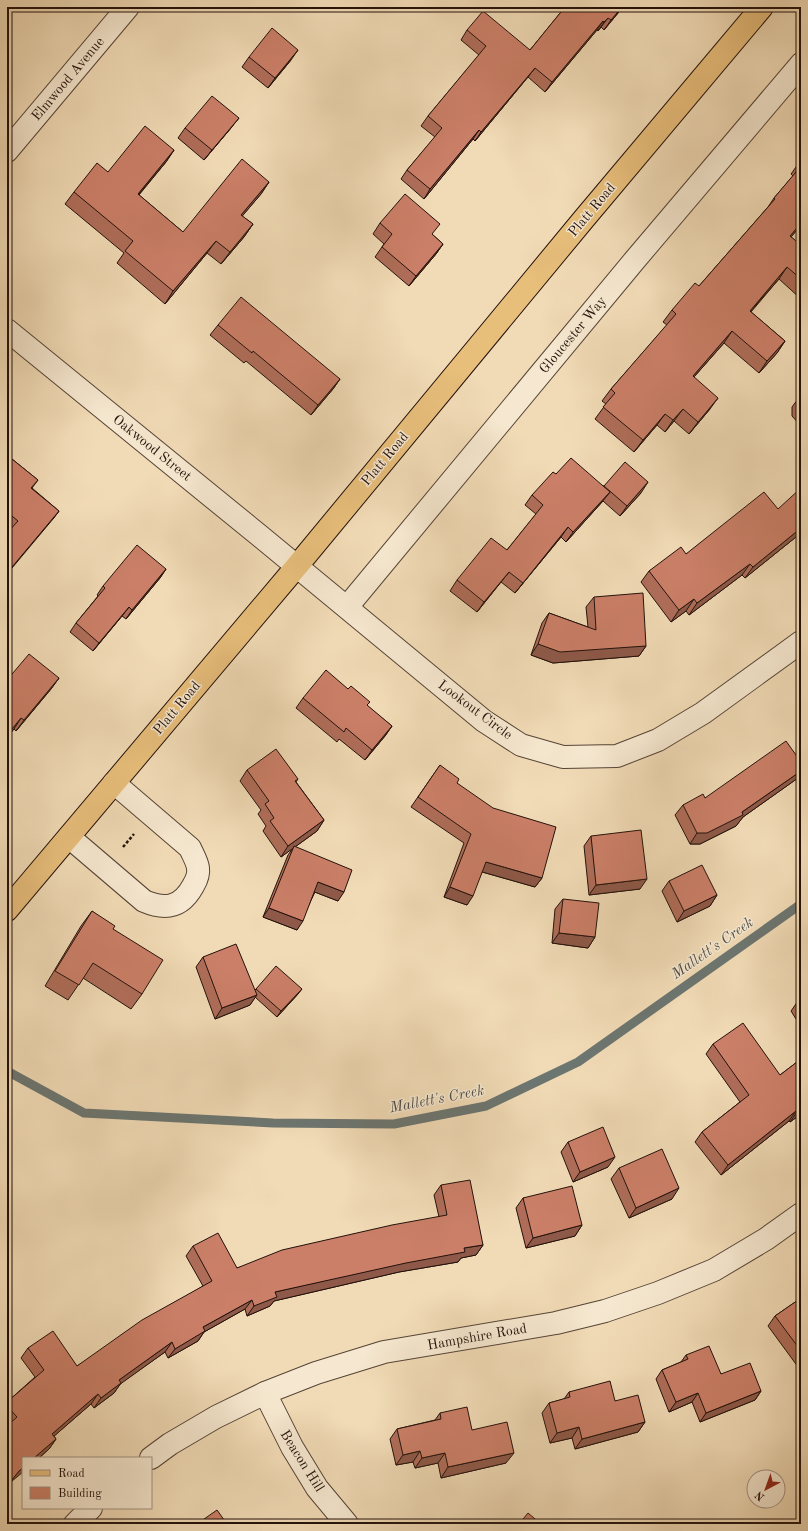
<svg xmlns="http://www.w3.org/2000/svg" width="808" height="1531" font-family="'Old Standard TT',serif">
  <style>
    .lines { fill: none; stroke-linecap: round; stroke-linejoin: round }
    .stream { stroke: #6c7671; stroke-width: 9 }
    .minor-casing { stroke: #564436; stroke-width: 24 }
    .major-casing { stroke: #23110b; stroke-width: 24 }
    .path { stroke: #23110b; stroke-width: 2.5; stroke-dasharray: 3 2; stroke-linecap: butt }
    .minor { stroke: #f6e8d0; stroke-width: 22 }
    .major { stroke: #e8be7b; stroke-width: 22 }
    .wall { fill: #af6d59; stroke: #23110b }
    .shaded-wall { fill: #8e5949; stroke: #23110b }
    .building { fill: #cb7f68; stroke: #23110b }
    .labels { text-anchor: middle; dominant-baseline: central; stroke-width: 3; stroke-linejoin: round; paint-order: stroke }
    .street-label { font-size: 14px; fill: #23110b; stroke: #f6e8d0 }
    .water-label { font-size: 15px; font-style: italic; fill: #4d4c46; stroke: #f6e8d0 }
  </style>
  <rect width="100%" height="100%" fill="#f1dbb6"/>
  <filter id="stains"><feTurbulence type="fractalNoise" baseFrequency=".005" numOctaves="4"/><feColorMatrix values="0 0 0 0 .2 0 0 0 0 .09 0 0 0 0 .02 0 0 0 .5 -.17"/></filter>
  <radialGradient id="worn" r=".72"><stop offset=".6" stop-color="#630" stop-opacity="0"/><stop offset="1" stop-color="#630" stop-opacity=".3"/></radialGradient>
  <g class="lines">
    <polyline class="stream" points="7,1071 84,1113 273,1123 394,1124 486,1106 578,1062 801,904"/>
    <defs>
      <g id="minor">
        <polyline points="7,151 128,7"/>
        <polyline points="7,330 260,536 484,721 521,745 563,757 617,756 658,740 703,713 801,642"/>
        <polyline points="347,607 634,261 801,64"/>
        <path d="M69,837L144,901C165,910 181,908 193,886C196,881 199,874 198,868C197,861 193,855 190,848L114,783"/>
        <polyline points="265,1393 292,1447 317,1488 347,1524"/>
        <polyline points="151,1458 170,1444 216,1417 265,1393 316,1373 384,1352 556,1323 605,1311 658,1293 714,1270 766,1239 801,1214"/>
        <polyline points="75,1524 91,1508"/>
      </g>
      <polyline id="major" points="7,910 297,566 583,220 762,7"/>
    </defs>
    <use href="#minor" class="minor-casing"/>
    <use href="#major" class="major-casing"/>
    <polyline class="path" points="123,847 134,834"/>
    <use href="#minor" class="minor"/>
    <use href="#major" class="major"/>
  </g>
  <g class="wall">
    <polygon points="368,7 378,7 374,12"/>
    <polygon points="565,7 623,7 604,30 601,27 598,31 597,30 545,92 528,77 475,141 473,139 424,199 401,179 407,170 435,137 421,126 428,116 479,55 461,40 467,30 530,50"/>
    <polygon points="249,57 291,60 268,88 242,67"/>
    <polygon points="185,128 231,128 204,160 178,138"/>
    <polygon points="174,150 166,162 139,195 183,232 269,182 261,194 242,216 253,224 244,237 221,264 207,253 165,304 117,263 124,253 65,204 74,192 108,172"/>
    <polygon points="801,160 801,225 791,237 801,245 801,299 779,279 751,312 785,341 777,353 759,373 724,343 694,377 710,409 689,434 674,421 665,432 657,425 634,452 595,419 606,404 602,401 611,389 667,325 663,322 672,310 699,286 768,207 774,198 793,176 791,174"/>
    <polygon points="380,223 433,235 443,244 436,254 409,286 375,257 384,244 373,234"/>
    <polygon points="218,325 340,379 333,389 311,415 246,361 244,363 210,335"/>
    <polygon points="801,395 801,426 792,416 792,407"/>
    <polygon points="7,455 38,480 32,488 59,511 53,519 11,529 7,526"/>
    <polygon points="556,474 604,486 641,493 620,516 603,501 566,542 561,537 515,593 501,582 477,612 450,591 457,580 507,550 536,514 525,505 532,495"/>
    <polygon points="778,509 801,533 745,578 742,575 689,615 686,611 671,622 641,582 649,571 686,554"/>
    <polygon points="166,569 160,578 126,619 122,616 93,651 70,632 76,623 98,596 97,595 103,586"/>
    <polygon points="594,597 646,646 639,656 553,663 531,655 542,623 549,613 588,627 586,607"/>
    <polygon points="59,678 51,689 16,731 14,729 7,737 7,680"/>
    <polygon points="303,698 367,706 392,726 385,736 365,760 339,739 337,742 296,708"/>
    <polygon points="440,765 457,783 542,878 535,887 482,872 467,905 444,897 464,843 411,807"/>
    <polygon points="247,770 298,779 296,782 324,820 317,831 295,847 338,901 315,892 297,930 263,917 288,855 293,848 281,857 263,831 266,826 258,814 261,810 240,781"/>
    <polygon points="798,778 743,817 736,826 700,844 690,844 675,815 683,805 705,798"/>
    <polygon points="591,836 640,889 589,895 584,846"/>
    <polygon points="669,881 717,895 710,906 677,922 662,891"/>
    <polygon points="563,899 595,937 588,948 552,943 555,909"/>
    <polygon points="92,911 113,929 142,994 131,1009 83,978 68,1000 45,986 81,926"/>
    <polygon points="203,957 255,990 256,989 298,994 277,1017 255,997 250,1005 215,1019 196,967"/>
    <polygon points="801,999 801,1027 791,1011 798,1001"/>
    <polygon points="713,1044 780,1075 801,1059 801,1114 790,1122 789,1121 721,1175 695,1142 702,1132 740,1102 706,1054"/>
    <polygon points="568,1142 608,1167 573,1182 561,1152"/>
    <polygon points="619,1168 672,1199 629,1218 611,1179"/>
    <polygon points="441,1185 483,1245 476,1255 461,1258 458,1262 399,1272 274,1301 270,1306 247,1316 245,1309 204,1332 198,1341 168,1358 165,1352 121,1383 114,1393 94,1408 91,1404 54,1436 56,1439 49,1449 39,1458 23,1458 12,1481 7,1487 7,1426 8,1425 7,1424 7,1402 35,1377 21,1358 28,1348 77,1366 203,1286 186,1256 193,1246 237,1268 439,1217 434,1195"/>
    <polygon points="523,1198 582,1225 575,1236 526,1248 516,1208"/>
    <polygon points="801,1298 801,1371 768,1326 775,1316"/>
    <polygon points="686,1355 721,1374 761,1391 755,1400 700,1422 692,1402 669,1412 656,1379 662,1370 681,1362"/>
    <polygon points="569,1392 615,1401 645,1422 638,1432 575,1449 572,1438 550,1443 542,1413 549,1403 564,1399"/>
    <polygon points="440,1413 472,1430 506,1463 441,1478 438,1463 415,1468 413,1462 396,1465 390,1439 397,1429 435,1420"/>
  </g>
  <g class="shaded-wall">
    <polygon points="622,7 623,7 604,30 611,20"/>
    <polygon points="608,18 601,27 598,31 604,22"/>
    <polygon points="603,21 597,30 545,92 552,82"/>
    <polygon points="298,50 291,60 268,88 275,78"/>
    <polygon points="535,68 528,77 475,141 481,132"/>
    <polygon points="239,118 231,128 204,160 212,150"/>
    <polygon points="479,130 473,139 424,199 430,189"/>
    <polygon points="174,150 166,162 129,206 138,194"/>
    <polygon points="269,182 261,194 233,227 241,215"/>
    <polygon points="801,223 801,225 782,248 790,236"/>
    <polygon points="253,224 244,237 221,264 230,252"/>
    <polygon points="216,241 207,253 165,304 173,291"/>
    <polygon points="443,244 436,254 409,286 416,276"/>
    <polygon points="787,267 779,279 741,322 750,311"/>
    <polygon points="732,331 724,343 685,387 693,376"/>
    <polygon points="785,341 777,353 759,373 767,361"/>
    <polygon points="340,379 333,389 311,415 318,405"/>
    <polygon points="718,398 710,409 689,434 698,422"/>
    <polygon points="683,409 674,421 665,432 673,420"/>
    <polygon points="665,414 657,425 634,452 643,440"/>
    <polygon points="648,482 641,493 620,516 627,506"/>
    <polygon points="610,492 602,502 566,542 573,532"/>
    <polygon points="59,511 53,519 7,574 7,573"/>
    <polygon points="568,527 561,537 515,593 523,583"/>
    <polygon points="801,528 801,533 745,578 753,567"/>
    <polygon points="750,564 742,575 689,615 697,603"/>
    <polygon points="166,569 160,578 126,619 132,610"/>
    <polygon points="509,572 477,612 484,602"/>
    <polygon points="694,599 686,611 671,622 679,610"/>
    <polygon points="129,607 122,616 93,651 99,643"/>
    <polygon points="538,644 646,646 639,656 553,663 531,655"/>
    <polygon points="59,678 51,689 16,731 24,720"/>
    <polygon points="21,718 14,729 7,737 7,735"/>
    <polygon points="392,726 385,736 365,760 372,750"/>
    <polygon points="801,771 801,774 798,778 743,817 736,826 700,844 690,844 697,833 742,812"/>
    <polygon points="324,820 317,831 281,857 288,846"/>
    <polygon points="486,862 542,878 535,887 479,871"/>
    <polygon points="647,879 640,889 589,895 596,885"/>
    <polygon points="318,882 344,892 338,901 312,891"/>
    <polygon points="450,887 473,896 467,905 444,897"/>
    <polygon points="717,895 710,906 677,922 684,911"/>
    <polygon points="269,908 303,921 297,930 263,917"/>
    <polygon points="559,933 595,937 588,948 552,943"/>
    <polygon points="302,989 298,994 277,1017 281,1011"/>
    <polygon points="257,995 250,1005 215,1019 222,1008"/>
    <polygon points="801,1109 801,1114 790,1122 797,1112"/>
    <polygon points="796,1111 789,1121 721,1175 728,1165"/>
    <polygon points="615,1157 608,1167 573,1182 580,1172"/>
    <polygon points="679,1188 672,1199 629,1218 636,1208"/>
    <polygon points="582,1225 575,1236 526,1248 533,1238"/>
    <polygon points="483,1245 476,1255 461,1258 458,1262 399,1272 274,1301 270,1306 247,1316 254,1306 275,1292 464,1248"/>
    <polygon points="252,1300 245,1309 204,1332 198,1341 168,1358 175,1349 203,1327"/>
    <polygon points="172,1342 165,1352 112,1390 119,1380"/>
    <polygon points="121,1383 114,1393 94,1408 101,1398"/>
    <polygon points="761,1391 755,1400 700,1422 706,1413"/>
    <polygon points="698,1393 692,1402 669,1412 676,1402"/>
    <polygon points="98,1394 91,1404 45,1444 52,1434"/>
    <polygon points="645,1422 638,1432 575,1449 582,1439"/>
    <polygon points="579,1427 572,1438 550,1443 557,1433"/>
    <polygon points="56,1439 49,1449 39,1458 34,1458"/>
    <polygon points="420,1451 413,1462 396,1465 403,1455"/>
    <polygon points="445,1453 438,1463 415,1468 422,1458"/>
    <polygon points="514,1453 506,1463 441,1478 448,1467"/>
    <polygon points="23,1468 23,1472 12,1481 7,1487 7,1486 19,1471"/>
  </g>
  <g class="building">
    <polygon points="565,7 622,7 611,20 608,18 604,22 603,21 552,82 535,68 481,132 479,130 430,189 407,170 442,128 428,116 486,46 467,30 483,11 530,50"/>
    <polygon points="272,28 298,50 275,78 249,57"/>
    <polygon points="212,96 239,118 212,150 185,128"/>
    <polygon points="145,126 174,150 138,194 183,232 242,159 269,182 241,215 253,224 230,252 216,241 173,291 125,251 133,241 74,192 97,163 108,172"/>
    <polygon points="801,166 801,223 790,236 801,245 801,279 787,267 750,311 785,341 767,361 732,331 693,376 718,398 698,422 683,409 673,420 665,414 643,440 603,407 615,393 611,389 676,314 672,310 695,283 699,286 775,199 774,198"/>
    <polygon points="405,194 440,224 432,234 443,244 416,276 382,247 392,234 380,223"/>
    <polygon points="241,297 340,379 318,405 253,351 252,353 218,325"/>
    <polygon points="801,395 801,406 800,405 800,396"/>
    <polygon points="7,455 38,480 31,488 59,511 7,573 7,533 18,521 7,512"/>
    <polygon points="571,458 610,492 573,532 568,527 523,583 509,572 484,602 457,580 491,538 507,550 543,505 532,495 553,472 556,474"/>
    <polygon points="625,462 648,482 627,506 604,486"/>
    <polygon points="801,488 801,528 753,567 750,564 697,603 694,599 679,610 649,571 681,547 686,554 764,492 778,509"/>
    <polygon points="137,545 166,569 132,610 129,607 99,643 76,623 105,588 103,586"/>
    <polygon points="643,593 646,646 560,652 538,644 549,613 596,630 594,597"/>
    <polygon points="29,654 59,678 24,720 21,718 7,735 7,680"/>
    <polygon points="326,670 348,689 351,686 370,702 367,705 392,726 372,750 346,728 344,732 303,698"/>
    <polygon points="786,741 801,762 801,771 742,812 743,815 707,833 697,833 683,805 703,794 705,798"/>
    <polygon points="276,749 298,779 295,781 324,820 288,846 270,821 274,818 265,804 269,801 247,770"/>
    <polygon points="440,765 459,779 457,783 493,808 556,827 542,878 486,862 473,896 450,887 471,834 418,797"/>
    <polygon points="641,830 647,879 596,885 591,836"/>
    <polygon points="294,846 352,870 344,892 318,882 303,921 269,908"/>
    <polygon points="702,865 717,895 684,911 669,881"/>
    <polygon points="563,899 599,903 595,937 559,933"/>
    <polygon points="92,911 115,926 113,929 163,960 142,994 93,963 79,985 55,971"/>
    <polygon points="236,944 257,995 222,1008 203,957"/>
    <polygon points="276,966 302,989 281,1011 256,989"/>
    <polygon points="801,999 801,1006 798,1001"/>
    <polygon points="743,1023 780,1075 801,1059 801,1109 797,1112 796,1111 728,1165 702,1132 749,1095 713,1044"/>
    <polygon points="603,1127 615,1157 580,1172 568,1142"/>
    <polygon points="662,1149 679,1188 636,1208 619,1168"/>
    <polygon points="470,1180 483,1245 464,1248 465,1252 406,1263 275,1292 277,1297 254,1306 252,1300 203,1327 205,1331 175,1349 172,1342 119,1380 121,1383 101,1398 98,1394 52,1434 56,1439 34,1458 23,1458 23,1468 19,1471 7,1486 7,1426 17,1417 7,1406 7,1402 44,1370 28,1348 53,1331 77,1366 142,1320 212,1281 193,1246 218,1233 237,1268 282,1250 392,1225 447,1215 441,1185"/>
    <polygon points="572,1186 582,1225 533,1238 523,1198"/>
    <polygon points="801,1298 801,1351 775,1316"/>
    <polygon points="709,1346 721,1374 750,1363 761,1391 706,1413 698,1393 676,1402 662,1370 688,1359 686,1355"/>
    <polygon points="610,1381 615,1401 638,1395 645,1422 582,1439 579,1427 557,1433 549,1403 570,1397 569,1392"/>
    <polygon points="467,1407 472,1430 507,1422 514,1453 448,1467 445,1453 422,1458 420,1451 403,1455 397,1429 441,1419 440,1413"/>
    <polygon points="217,1510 227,1524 197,1524"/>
    <polygon points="528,1513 541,1524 519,1524"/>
  </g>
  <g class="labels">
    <g class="street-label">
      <text transform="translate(68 79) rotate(-50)">Elmwood Avenue</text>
      <text transform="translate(592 210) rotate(-50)">Platt Road</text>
      <text transform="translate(573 335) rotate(-50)">Gloucester Way</text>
      <text transform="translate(152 448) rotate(39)">Oakwood Street</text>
      <text transform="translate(385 459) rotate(-50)">Platt Road</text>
      <text transform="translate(177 708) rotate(-50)">Platt Road</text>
      <text transform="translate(475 710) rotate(37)">Lookout Circle</text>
      <text transform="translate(477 1337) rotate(-10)">Hampshire Road</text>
      <text transform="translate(302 1461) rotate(58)">Beacon Hill</text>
    </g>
    <g class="water-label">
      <text transform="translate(713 949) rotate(-35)">Mallett's Creek</text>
      <text transform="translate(437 1100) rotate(-11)">Mallett's Creek</text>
    </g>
  </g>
  <rect width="808" height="1531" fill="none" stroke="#f1dbb6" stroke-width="24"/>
  <rect x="8" y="8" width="792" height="1515" fill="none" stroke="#23110b" stroke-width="2"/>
  <rect x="12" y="12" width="784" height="1507" fill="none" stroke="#23110b"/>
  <rect x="22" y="1457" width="130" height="52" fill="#f6e8d0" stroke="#a29281"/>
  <rect x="30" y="1470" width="20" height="6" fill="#e8be7b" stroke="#a29281"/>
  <text x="58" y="1477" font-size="12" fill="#23110b">Road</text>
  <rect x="30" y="1487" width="20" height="12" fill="#cb7f68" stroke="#a29281"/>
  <text x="58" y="1497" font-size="12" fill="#23110b">Building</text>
  <g transform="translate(766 1489) rotate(221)"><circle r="19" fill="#f6e8d0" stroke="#a29281"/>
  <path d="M0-3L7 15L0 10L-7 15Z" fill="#8f2418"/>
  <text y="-6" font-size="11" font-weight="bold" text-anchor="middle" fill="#23110b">N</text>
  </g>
  <rect width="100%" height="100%" filter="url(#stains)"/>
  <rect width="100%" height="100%" fill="url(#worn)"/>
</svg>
